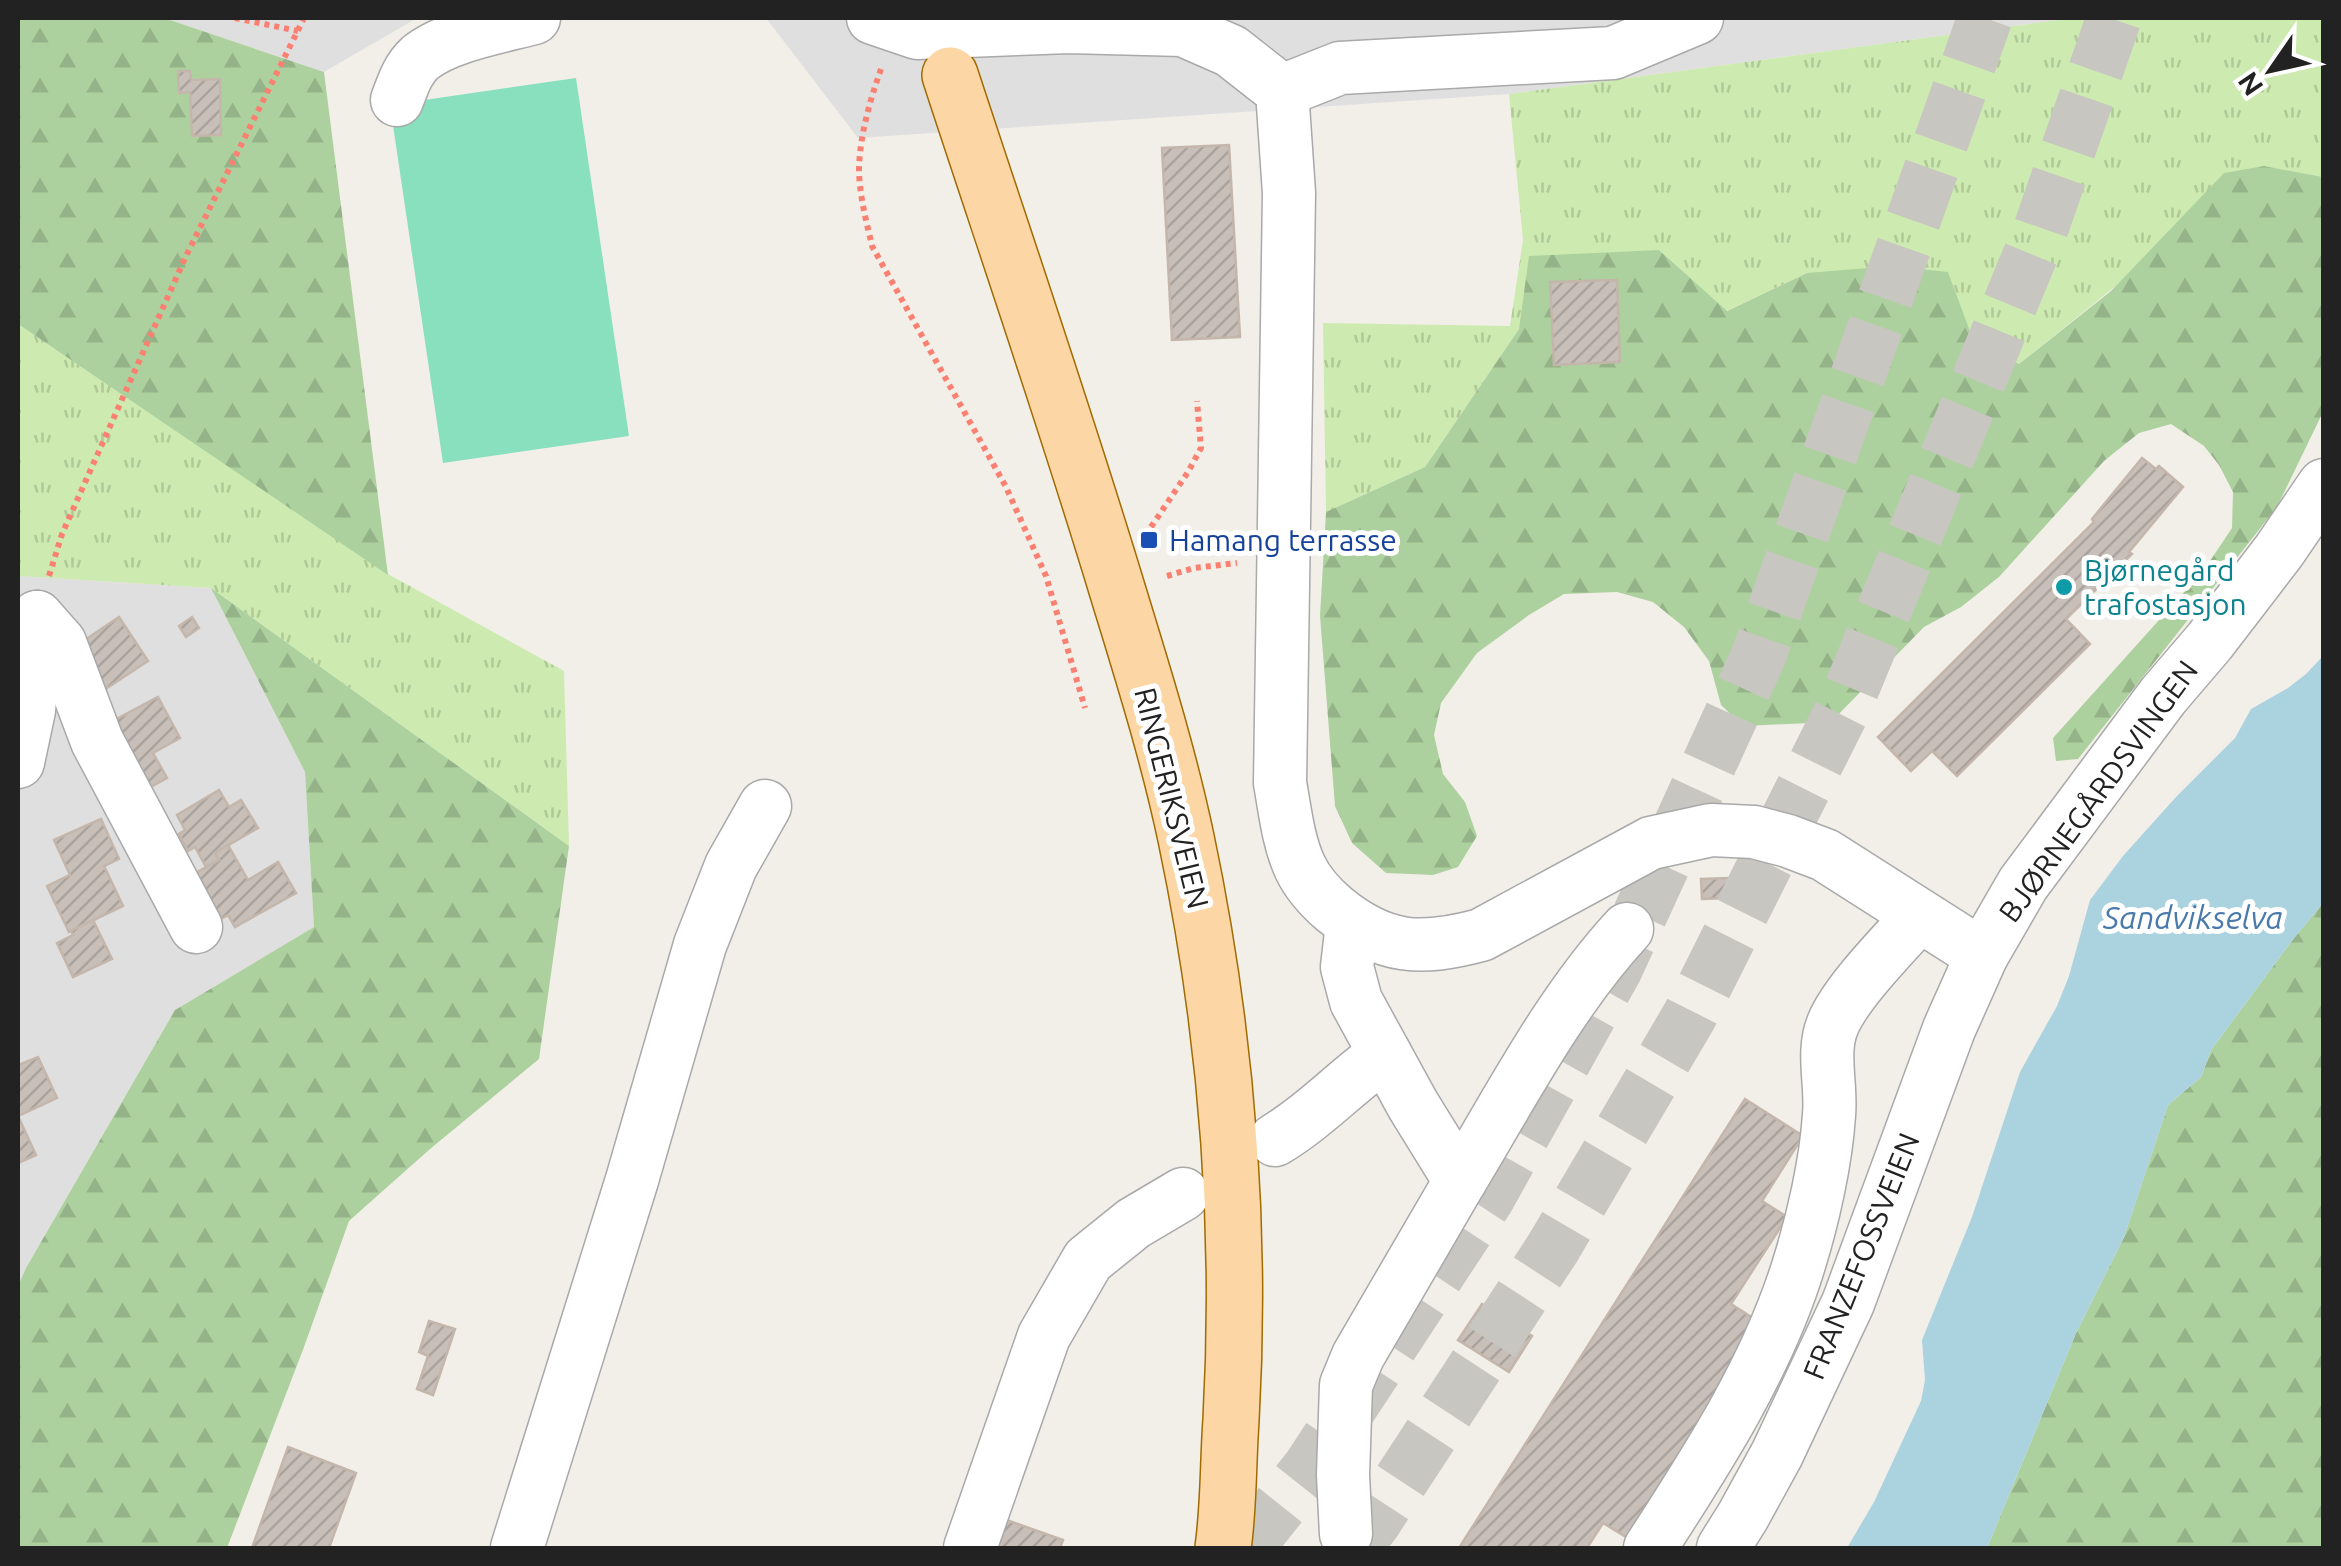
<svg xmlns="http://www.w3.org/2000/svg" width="2341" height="1566" font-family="Ubuntu,sans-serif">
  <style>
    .residential { fill: #e0dfdf }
    .grass { fill: url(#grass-tufts) }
    .forest { fill: url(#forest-firs) }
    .pitch { fill: #88e0be }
    .water { fill: #aad3df }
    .building { fill: url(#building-hatch); stroke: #c4b6ab; stroke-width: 2.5 }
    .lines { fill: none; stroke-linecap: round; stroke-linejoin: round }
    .highway-tunnel { stroke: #c8c6c1; stroke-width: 55; stroke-dasharray: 55 28; stroke-linecap: butt }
    .minor-casing { stroke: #a9a9a9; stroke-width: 55 }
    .major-casing { stroke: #a06b00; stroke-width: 58 }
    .path { stroke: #fa8072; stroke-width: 6; stroke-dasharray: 5 5; stroke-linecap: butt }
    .minor { stroke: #fff; stroke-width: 52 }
    .major { stroke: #fcd6a4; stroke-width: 55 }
    .transit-dot { fill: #1a4fb4; stroke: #fff; stroke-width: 4 }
    .culture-dot { fill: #0f9aa8; stroke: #fff; stroke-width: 4 }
    .labels { text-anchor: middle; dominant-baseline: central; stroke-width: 10; stroke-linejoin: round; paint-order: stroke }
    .transit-label { font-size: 30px; fill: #164399; stroke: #fff; text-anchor: start }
    .culture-label { font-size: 30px; fill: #0d838f; stroke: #fff; text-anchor: start }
    .street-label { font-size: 30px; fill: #222; stroke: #fff }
    .water-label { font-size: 32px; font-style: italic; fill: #4a7aab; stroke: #fff }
  </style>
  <defs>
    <pattern id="grass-tufts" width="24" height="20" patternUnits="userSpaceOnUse" patternTransform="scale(2.5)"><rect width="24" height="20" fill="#cdebb0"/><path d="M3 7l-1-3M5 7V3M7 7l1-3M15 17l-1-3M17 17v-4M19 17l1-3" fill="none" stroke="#b0c997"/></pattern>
    <pattern id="forest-firs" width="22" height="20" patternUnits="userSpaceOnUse" patternTransform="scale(2.5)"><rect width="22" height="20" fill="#add19e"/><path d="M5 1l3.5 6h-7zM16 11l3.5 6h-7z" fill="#95b388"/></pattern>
    <pattern id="building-hatch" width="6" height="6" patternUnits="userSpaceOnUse" patternTransform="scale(2.5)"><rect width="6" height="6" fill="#c7bfb8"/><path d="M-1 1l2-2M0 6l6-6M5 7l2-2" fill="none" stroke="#aba49e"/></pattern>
  </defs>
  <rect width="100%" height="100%" fill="#f2efe9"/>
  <g class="residential">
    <polygon points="164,18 417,18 324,72"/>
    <polygon points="766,18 2073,18 1509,94 858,138"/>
    <polygon points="18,576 211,588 305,772 314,927 175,1010 26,1268 18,1286"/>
  </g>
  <g class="grass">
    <polygon points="2073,18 2323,18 2323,177 2264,166 2019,364 1974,342 1807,273 1726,311 1659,250 1519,329 1425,467 1326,512 1323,323 1510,326 1523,240 1509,94"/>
    <polygon points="18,324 388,574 564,671 569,846 211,588 18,576"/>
  </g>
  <g class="forest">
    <polygon points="18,18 164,18 324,72 388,575 18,324"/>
    <polygon points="2264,166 2323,177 2323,412 2277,507 2078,759 2056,761 2053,738 2204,570 2232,528 2233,492 2219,465 2204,446 2171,424 2139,433 2104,461 1999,577 1961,607 1924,627 1831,722 1743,726 1721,705 1709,661 1684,627 1653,602 1617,592 1564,594 1529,615 1477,653 1441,703 1434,735 1443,774 1465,802 1477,836 1458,867 1433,875 1386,873 1352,843 1335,806 1320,616 1326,512 1425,467 1519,329 1529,256 1659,250 1727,311 1807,273 1892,266 1948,272 1974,342 2019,364 2111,291 2224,173"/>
    <polygon points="211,588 569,846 539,1059 430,1149 349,1221 304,1347 227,1548 18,1548 18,1286 26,1268 175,1010 314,927 305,772"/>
    <polygon points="2323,903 2323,1548 1987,1548 2076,1333 2124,1237 2168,1105 2201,1077 2211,1050 2294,938"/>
  </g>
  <polygon class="pitch" points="576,78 629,436 443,463 390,105"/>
  <polygon class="water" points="2323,656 2323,903 2294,938 2211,1050 2201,1077 2168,1105 2124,1237 2076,1333 1987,1548 1847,1548 1874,1502 1921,1401 1925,1380 1922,1340 1972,1217 2020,1072 2057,1006 2069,976 2090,900 2123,856 2176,797 2235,738 2251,709 2288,688 2306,674"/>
  <g class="building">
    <polygon points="178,71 190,71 191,80 220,79 221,135 192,136 190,92 179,93"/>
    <polygon points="1229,145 1240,337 1172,340 1162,148"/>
    <polygon points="1617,280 1620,362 1554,365 1550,282"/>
    <polygon points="2142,458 2156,469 2159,466 2183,487 2129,552 2132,554 2066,619 2090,644 1957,776 1932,751 1911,771 1878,737 2094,522 2092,519"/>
    <polygon points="119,617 148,661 98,694 70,650"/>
    <polygon points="192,617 199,628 186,637 179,626"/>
    <polygon points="158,697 180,738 153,753 167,778 145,790 109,723"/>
    <polygon points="219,790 229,807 241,800 258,828 215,853 219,860 206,867 195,847 188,851 179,834 185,830 177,815"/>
    <polygon points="101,819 119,859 104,866 123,906 69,932 47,886 70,875 54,840"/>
    <polygon points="228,845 248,880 278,862 296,893 235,927 228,915 216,922 190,876 219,860 215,853"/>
    <polygon points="1729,878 1730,898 1702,899 1701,879"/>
    <polygon points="93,920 112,959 73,977 57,943 73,935 71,931"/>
    <polygon points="38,1057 57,1098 18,1116 36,1155 18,1163 18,1065"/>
    <polygon points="1745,1099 1803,1136 1762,1201 1787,1217 1731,1304 1762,1324 1626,1537 1603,1523 1587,1548 1459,1548"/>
    <polygon points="1482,1304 1532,1336 1509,1372 1458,1340"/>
    <polygon points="429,1321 455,1329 433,1395 417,1389 428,1356 419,1352"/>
    <polygon points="288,1447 356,1473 329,1548 252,1548"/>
    <polygon points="1001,1518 1063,1540 1060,1548 991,1548"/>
  </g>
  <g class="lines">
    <g class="highway-tunnel">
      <polyline points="1246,1548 1309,1469 1486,1200 1615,969 1758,657 1985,18"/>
      <polyline points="1352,1548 1373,1523 1553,1248 1690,1015 1845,705 2039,234 2114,18"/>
    </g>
    <defs>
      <g id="minor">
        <path d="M873,18L917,33L1069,27L1183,30L1231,51L1282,91L1289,193L1280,783C1285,810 1288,841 1300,867C1308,884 1320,897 1334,909C1384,950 1421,951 1481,935L1651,843L1711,830L1754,832L1788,841L1825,855L1982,955"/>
        <polyline points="1282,91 1340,68 1613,53 1697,18"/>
        <path d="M397,100C403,85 407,70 420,58C447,36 500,27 534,18"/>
        <polyline points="37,617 60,643 97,741 196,927"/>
        <polyline points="18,762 29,710 37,617"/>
        <path d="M1275,1140C1315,1116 1347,1081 1385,1054"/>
        <path d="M1460,1181C1512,1095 1559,1003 1627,929"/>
        <polyline points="1346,1534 1343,1475 1346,1385 1358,1356 1460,1181 1413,1105 1356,1001 1347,967 1352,924"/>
        <polyline points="517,1548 632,1180 700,945 731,866 765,806"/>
        <polyline points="970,1548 1044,1336 1088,1260 1134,1223 1183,1194"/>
        <path d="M1650,1548C1707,1460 1768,1366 1799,1264C1813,1219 1826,1162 1829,1115C1832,1085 1821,1052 1833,1024C1847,991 1894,944 1919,916"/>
        <polyline points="1723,1548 1743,1516 1777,1454 1848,1303 1949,1029 1982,955 2023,884 2163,696 2210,641 2279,551 2324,485"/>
      </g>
      <path id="major" d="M950,75C1006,246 1065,417 1117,589C1142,671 1168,753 1186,838C1226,1028 1242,1225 1231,1420C1228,1462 1229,1506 1223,1548"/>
    </defs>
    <use href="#minor" class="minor-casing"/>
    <use href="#major" class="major-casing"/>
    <g class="path">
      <polyline points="235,18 298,31"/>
      <path d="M881,69C870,100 860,135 859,168C859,194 866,220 872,246L1006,487L1046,576L1085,708"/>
      <polyline points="1151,527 1188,472 1201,448 1197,401"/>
      <polyline points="49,576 62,534 186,256 304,18"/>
      <polyline points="1167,576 1194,568 1237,563"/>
    </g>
    <use href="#minor" class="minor"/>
    <use href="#major" class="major"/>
  </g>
  <rect class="transit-dot" x="1139" y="530" width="20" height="20" rx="5"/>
  <circle class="culture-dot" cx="2064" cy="587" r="10"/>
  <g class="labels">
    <g class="transit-label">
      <text x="1169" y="540">Hamang terrasse</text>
    </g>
    <g class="culture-label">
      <text x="2084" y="570">Bjørnegård<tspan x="2084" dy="34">trafostasjon</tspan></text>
    </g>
    <g class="street-label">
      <text transform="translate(2098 791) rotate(-54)">BJØRNEGÅRDSVINGEN</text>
      <text transform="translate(1172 798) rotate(76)">RINGERIKSVEIEN</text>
      <text transform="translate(1861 1256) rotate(-68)">FRANZEFOSSVEIEN</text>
    </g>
    <g class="water-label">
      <text x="2193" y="917">Sandvikselva</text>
    </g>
  </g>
  <rect width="2341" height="1566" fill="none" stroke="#222222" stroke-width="40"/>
  <g transform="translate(2271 70) rotate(236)" stroke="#ffffff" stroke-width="8" paint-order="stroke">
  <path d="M0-8L18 38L0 25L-18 38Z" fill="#222222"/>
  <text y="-15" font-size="28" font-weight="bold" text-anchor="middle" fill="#222222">N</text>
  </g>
</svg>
